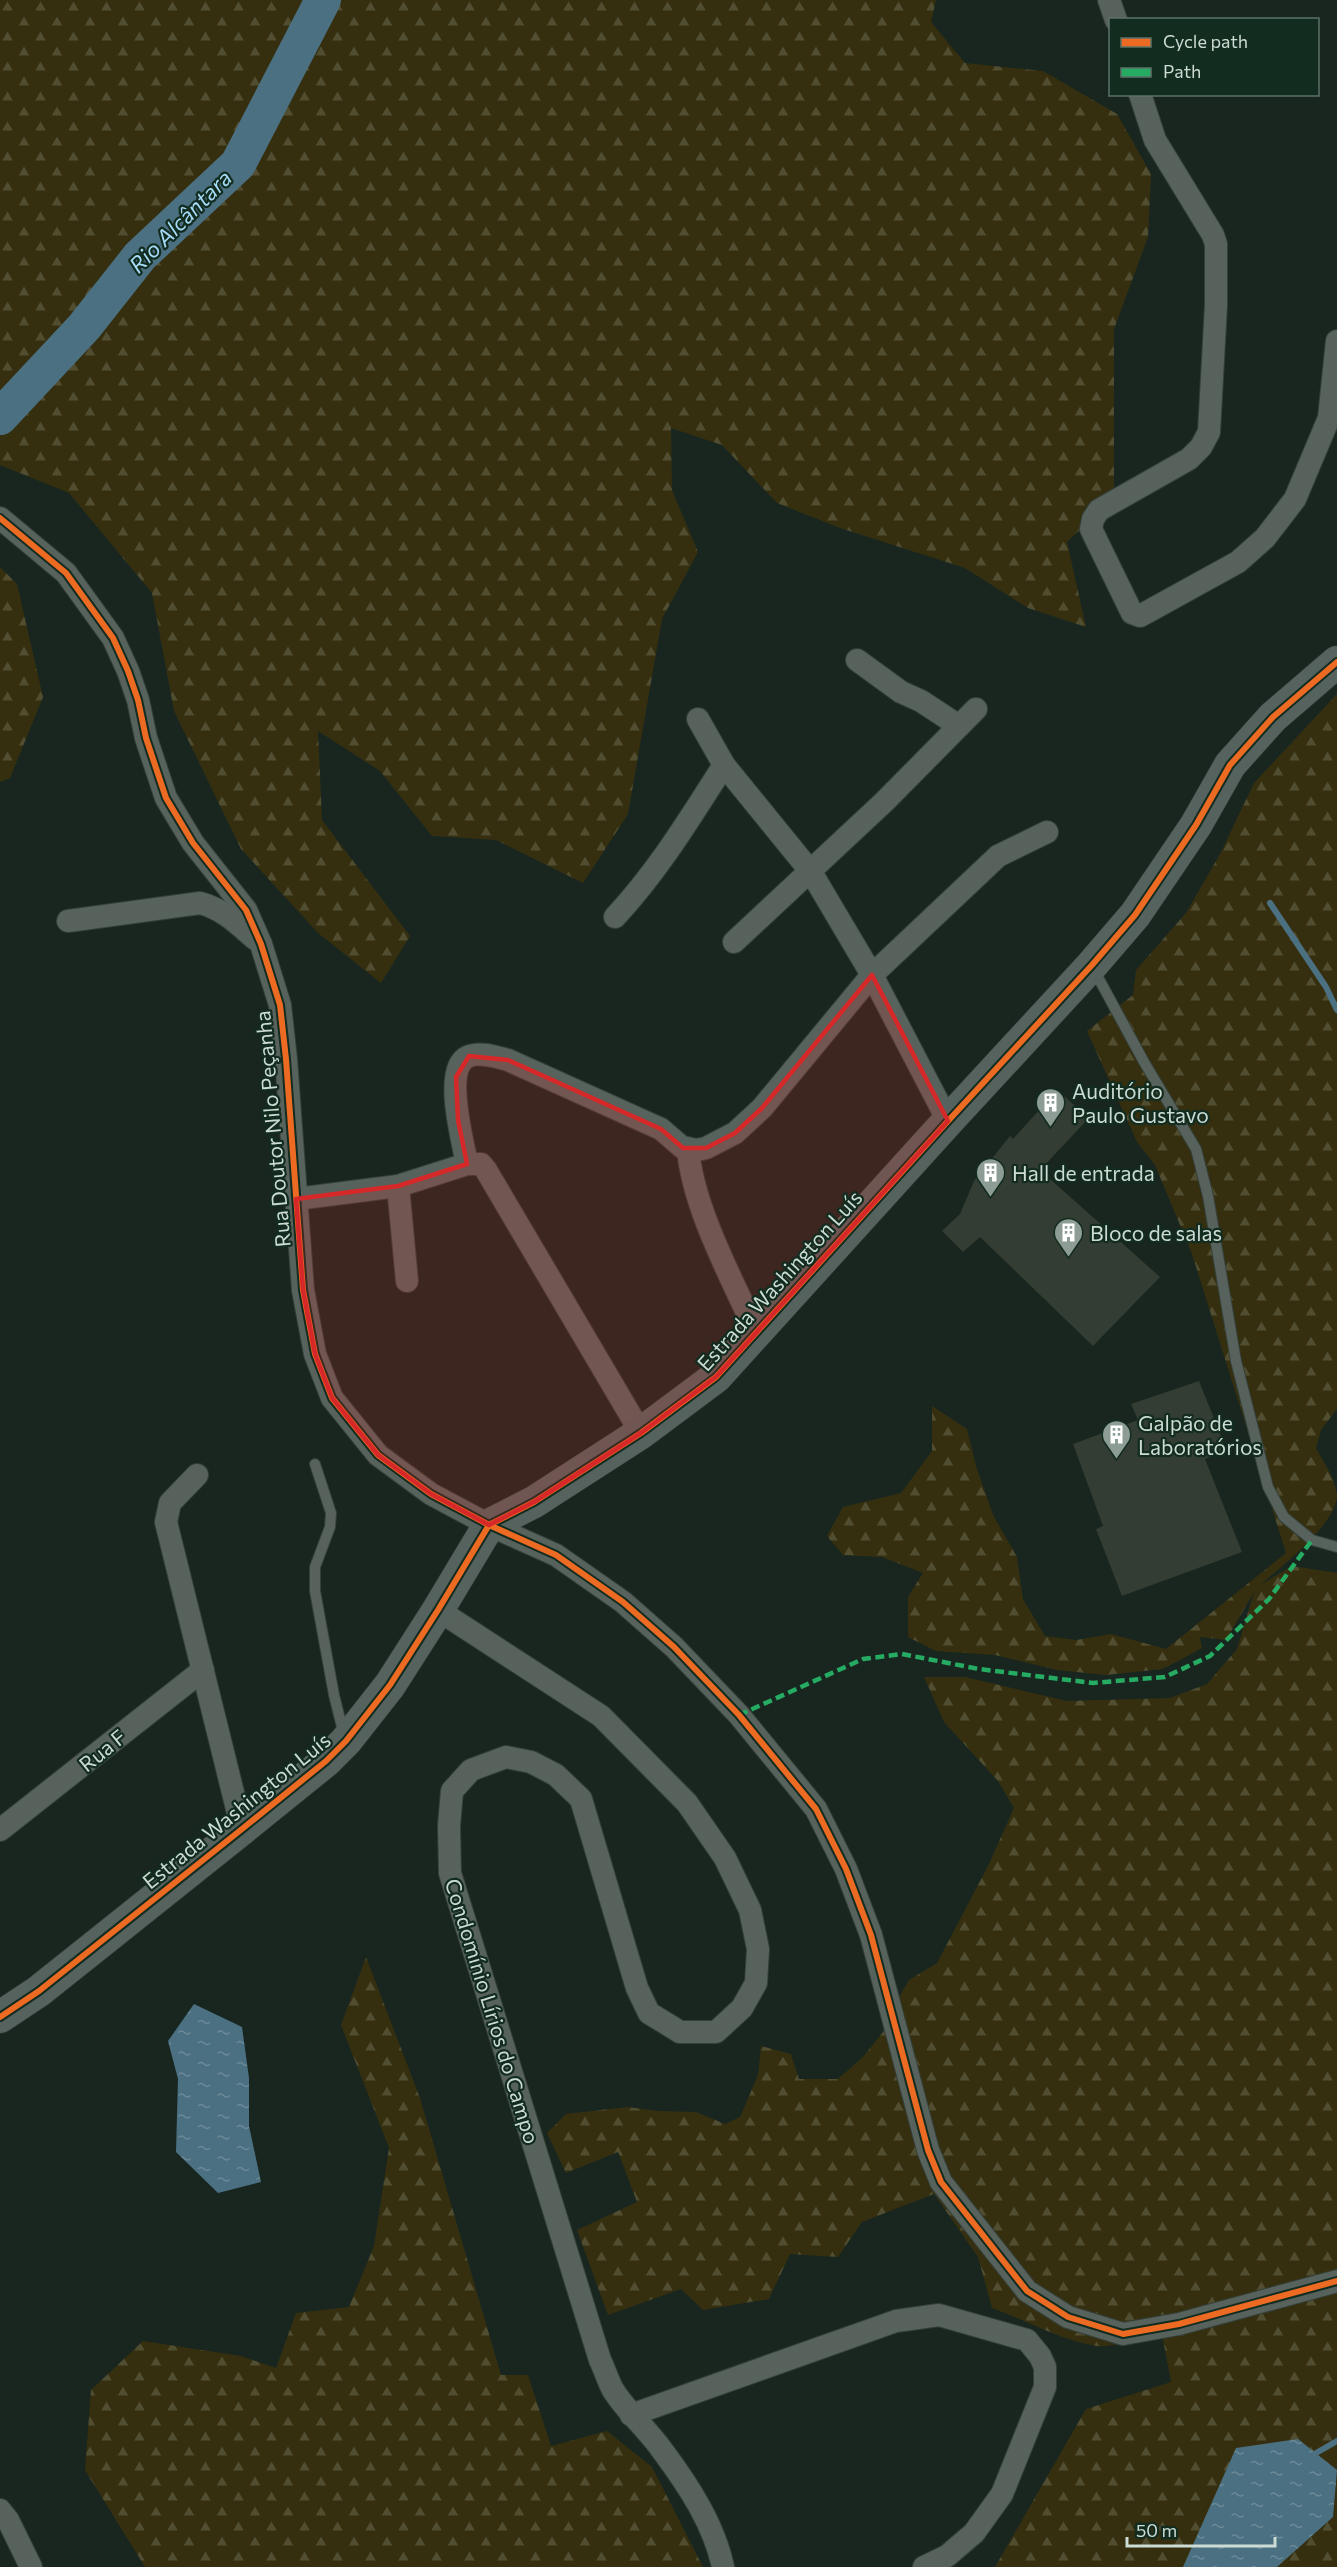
<svg xmlns="http://www.w3.org/2000/svg" width="1337" height="2567" font-family="Commissioner,sans-serif">
  <style>
    .forest { fill: url(#forest-firs) }
    .water { fill: url(#water-ripples) }
    .lines { fill: none; stroke-linecap: round; stroke-linejoin: round }
    .stream { stroke: #4b7081; stroke-width: 6 }
    .river { stroke: #4b7081; stroke-width: 36 }
    .building { fill: #333d33 }
    .lane-casing { stroke: #344039; stroke-width: 12 }
    .street-casing { stroke: #344039; stroke-width: 24 }
    .secondary-casing { stroke: #344039; stroke-width: 33 }
    .lane { stroke: #58625d; stroke-width: 10 }
    .street { stroke: #58625d; stroke-width: 22 }
    .secondary { stroke: #55625e; stroke-width: 32 }
    .quiet { stroke: #26ab63; stroke-width: 4.5; stroke-dasharray: 9 4.5; stroke-linecap: butt }
    .cycleway-casing { stroke: #122c20; stroke-width: 10 }
    .cycleway { stroke: #ed6a23; stroke-width: 6 }
    .marked { fill: #d62828; fill-opacity: 0.2; stroke: #d62828; stroke-width: 4.5; stroke-linejoin: round }
    .labels { text-anchor: middle; dominant-baseline: central; stroke-width: 4.5; stroke-linejoin: round; paint-order: stroke }
    .poi-label { font-size: 21px; fill: #ccdbd3; stroke: #122c20; text-anchor: start }
    .street-label { font-size: 21px; fill: #ccdbd3; stroke: #122c20 }
    .water-label { font-size: 22px; font-style: italic; fill: #a6dbf7; stroke: #122c20 }
  </style>
  <defs>
    <pattern id="forest-firs" width="22" height="20" patternUnits="userSpaceOnUse" patternTransform="scale(1.5)"><rect width="22" height="20" fill="#352f0f"/><path d="M5 1l3.5 6h-7zM16 11l3.5 6h-7z" fill="#514d31"/></pattern>
    <pattern id="water-ripples" width="26" height="14" patternUnits="userSpaceOnUse" patternTransform="scale(1.5)"><rect width="26" height="14" fill="#4b7081"/><path d="M2 4q2-2 4 0t4 0M15 11q2-2 4 0t4 0" fill="none" stroke="#6c8a98"/></pattern>
  </defs>
  <rect width="100%" height="100%" fill="#18261f"/>
  <g class="forest">
    <polygon points="0,0 936,0 931,22 965,63 1043,71 1117,114 1151,174 1148,237 1114,329 1114,497 1067,542 1086,627 1028,608 965,568 840,528 777,503 722,445 671,428 672,490 698,552 662,619 628,814 583,883 496,840 432,836 380,771 318,731 322,820 410,936 381,983 318,933 241,849 174,711 152,593 69,493 0,465"/>
    <polygon points="0,567 17,584 43,697 10,778 0,782"/>
    <path d="M1337,694V1409L1321,1430L1316,1448C1323,1461 1336,1480 1337,1495C1337,1524 1281,1567 1260,1585L1292,1566L1337,1573V2567H995L1086,2409L1171,2382L1162,2334C1147,2337 1111,2348 1097,2346C1061,2341 1026,2320 992,2308L978,2257L934,2194L862,2222L838,2257L790,2254L769,2299L703,2310L681,2289L608,2315L577,2230L637,2202L618,2152L566,2173L547,2133L566,2114L627,2107L658,2111L696,2112L725,2124L740,2117L758,2075L761,2046L791,2054L799,2079H838L863,2057L883,2032L893,2008L909,1980L937,1963L988,1866L1014,1808L998,1781L944,1722L924,1677H965L1067,1701L1170,1698L1207,1684L1237,1649L1254,1592L1226,1640L1200,1637L1202,1648L1163,1669L1106,1675L1057,1670L995,1655L936,1651L908,1637V1597L923,1573L882,1557L843,1555L827,1536L843,1507L901,1493L932,1451V1406L967,1429L976,1466L993,1515L1017,1557L1023,1599L1045,1636L1076,1640L1111,1634L1166,1649L1286,1553L1192,1254L1155,1165L1137,1142L1087,1031L1133,995L1136,970L1186,913L1220,854L1254,783Z"/>
    <polygon points="366,1957 420,2098 501,2375 528,2375 551,2446 607,2431 652,2467 703,2567 145,2567 85,2470 91,2390 143,2341 241,2356 276,2368 296,2313 349,2307 374,2246 389,2148 341,2025"/>
  </g>
  <g class="water">
    <polygon points="194,2004 242,2027 249,2078 249,2126 261,2182 218,2193 176,2152 178,2079 168,2041"/>
    <polygon points="1298,2439 1337,2470 1333,2517 1277,2567 1183,2567 1236,2448"/>
  </g>
  <g class="lines">
    <g class="stream">
      <polyline points="1270,903 1326,987 1337,1010"/>
      <polyline points="1316,2453 1337,2441"/>
    </g>
    <polyline class="river" points="0,417 84,327 140,256 238,164 323,0"/>
  </g>
  <g class="building">
    <polygon points="1057,1090 1089,1118 1040,1170 1160,1277 1093,1346 980,1237 963,1252 942,1231 960,1214 974,1181 1010,1136 1013,1139"/>
    <polygon points="1199,1381 1227,1451 1205,1459 1242,1552 1122,1596 1096,1529 1103,1526 1073,1444 1138,1420 1131,1404"/>
  </g>
  <g class="lines">
    <defs>
      <g id="lane">
        <polyline points="1093,968 1144,1062 1196,1149 1208,1196 1236,1361 1268,1487 1284,1517 1312,1540 1337,1547"/>
        <polyline points="315,1464 331,1513 330,1527 315,1567 315,1591 334,1695 344,1735"/>
      </g>
      <g id="street">
        <polyline points="1109,0 1116,20"/>
        <polyline points="1140,94 1155,140 1213,235 1216,244 1216,305 1209,432 1201,447 1189,459 1099,510 1093,519 1091,529 1132,613 1140,616 1238,562 1265,538 1295,499 1329,418 1337,341"/>
        <polyline points="0,518 66,573 113,638 128,671 138,700 146,738 166,798 193,843 246,910 261,944 280,1005 286,1059 303,1290 315,1354 332,1398 378,1455 431,1494 489,1525 556,1555 623,1602 674,1647 739,1715 816,1809 846,1869 871,1935 928,2150 941,2182 1027,2291 1068,2317 1123,2334 1179,2324 1337,2281"/>
        <polyline points="857,660 901,692 921,701 959,726"/>
        <polyline points="698,719 724,765 811,872 872,975 948,1121"/>
        <path d="M615,917C658,871 690,818 724,765"/>
        <path d="M68,921L200,903C223,909 238,924 255,939"/>
        <polyline points="734,942 884,802 976,709"/>
        <path d="M688,1148C692,1206 732,1279 756,1332"/>
        <path d="M467,1164C463,1142 443,1070 467,1057C479,1051 496,1057 508,1060L661,1129L683,1148L697,1150L706,1148L735,1133L762,1108L872,975L979,874L998,856L1047,832"/>
        <polyline points="398,1186 467,1164 481,1164 486,1170 641,1433"/>
        <polyline points="296,1199 398,1186 407,1281"/>
        <polyline points="197,1475 170,1503 166,1522 242,1829"/>
        <path d="M438,1610L601,1716L687,1803L725,1858L750,1910L758,1949L756,1983L742,2008L716,2032H680L649,2013L637,1988L581,1799L556,1775L531,1762L506,1757L471,1770L452,1791L449,1826L450,1873L600,2360C605,2370 608,2381 613,2390C627,2412 647,2429 662,2450C688,2485 714,2524 723,2567"/>
        <polyline points="0,1830 203,1670"/>
        <polyline points="631,2415 896,2321 939,2315 1027,2340 1040,2356 1045,2367 1045,2387 1002,2494 974,2533 947,2556 924,2567"/>
        <polyline points="0,2510 8,2520 31,2567"/>
      </g>
      <polyline id="secondary" points="0,2017 39,1991 242,1829 326,1761 346,1741 390,1685 438,1610 489,1525 534,1502 641,1433 716,1377 948,1121 1092,965 1135,915 1196,825 1230,765 1273,717 1337,662"/>
    </defs>
    <use href="#lane" class="lane-casing"/>
    <use href="#street" class="street-casing"/>
    <use href="#secondary" class="secondary-casing"/>
    <use href="#lane" class="lane"/>
    <use href="#street" class="street"/>
    <use href="#secondary" class="secondary"/>
    <polyline class="quiet" points="739,1715 863,1659 902,1654 979,1669 1093,1683 1165,1677 1210,1656 1269,1599 1312,1540"/>
    <defs>
      <g id="cycleway">
        <polyline points="0,518 66,573 113,638 128,671 138,700 146,738 166,798 193,843 246,910 261,944 280,1005 286,1059 303,1290 315,1354 332,1398 378,1455 431,1494 489,1525 556,1555 623,1602 674,1647 739,1715 816,1809 846,1869 871,1935 928,2150 941,2182 1027,2291 1068,2317 1123,2334 1179,2324 1337,2281"/>
        <polyline points="0,2017 39,1991 242,1829 326,1761 346,1741 390,1685 438,1610 489,1525 534,1502 641,1433 716,1377 948,1121 1092,965 1135,915 1196,825 1230,765 1273,717 1337,662"/>
      </g>
    </defs>
    <use href="#cycleway" class="cycleway-casing"/>
    <use href="#cycleway" class="cycleway"/>
  </g>
  <path class="marked" d="M872,975L948,1121L716,1377L641,1433L534,1502L489,1525L431,1494L378,1455L332,1398L315,1354L303,1290L296,1199L398,1186L467,1164L458,1120L456,1077L469,1056L508,1060L661,1129L683,1148H706L735,1133L762,1108Z"/>
  <defs>
    <symbol id="building-pin" viewBox="-11 -11 22 30"><path d="M0 17L-7.5 6A9.5 9.5 0 1 1 7.5 6Z" fill="#8d9c94" stroke="#122c20"/><path d="M-4-6H4V6H1V3H-1V6H-4ZM-2.5-4.3h1.7v1.8h-1.7ZM.8-4.3h1.7v1.8H.8ZM-2.5-1h1.7V.8h-1.7ZM.8-1h1.7V.8H.8Z" fill="#fff"/></symbol>
  </defs>
  <g fill-rule="evenodd">
    <use href="#building-pin" x="1034" y="1086" width="33" height="45"/>
    <use href="#building-pin" x="974" y="1156" width="33" height="45"/>
    <use href="#building-pin" x="1052" y="1216" width="33" height="45"/>
    <use href="#building-pin" x="1100" y="1418" width="33" height="45"/>
  </g>
  <g class="labels">
    <g class="poi-label">
      <text x="1072" y="1090">Auditório<tspan x="1072" dy="24">Paulo Gustavo</tspan></text>
      <text x="1012" y="1172">Hall de entrada</text>
      <text x="1090" y="1232">Bloco de salas</text>
      <text x="1138" y="1422">Galpão de<tspan x="1138" dy="24">Laboratórios</tspan></text>
    </g>
    <g class="street-label">
      <text transform="translate(272 1129) rotate(-95)">Rua Doutor Nilo Peçanha</text>
      <text transform="translate(779 1280) rotate(-48)">Estrada Washington Luís</text>
      <text transform="translate(102 1750) rotate(-39)">Rua F</text>
      <text transform="translate(236 1810) rotate(-39)">Estrada Washington Luís</text>
      <text transform="translate(493 2011) rotate(73)">Condomínio Lírios do Campo</text>
    </g>
    <g class="water-label">
      <text transform="translate(180 221) rotate(-45)">Rio Alcântara</text>
    </g>
  </g>
  <rect x="1109" y="18" width="210" height="78" fill="#122c20" stroke="#5c7268" stroke-width="1.5"/>
  <rect x="1121" y="38" width="30" height="9" fill="#ed6a23" stroke="#5c7268" stroke-width="1.5"/>
  <text x="1163" y="48" font-size="18" fill="#ccdbd3">Cycle path</text>
  <rect x="1121" y="68" width="30" height="9" fill="#26ab63" stroke="#5c7268" stroke-width="1.5"/>
  <text x="1163" y="78" font-size="18" fill="#ccdbd3">Path</text>
  <path d="M1127 2537v9h148v-9" fill="none" stroke="#ccdbd3" stroke-width="3"/>
  <text x="1136" y="2537" font-size="18" fill="#ccdbd3" stroke="#122c20" stroke-width="4.5" paint-order="stroke">50 m</text>
</svg>
